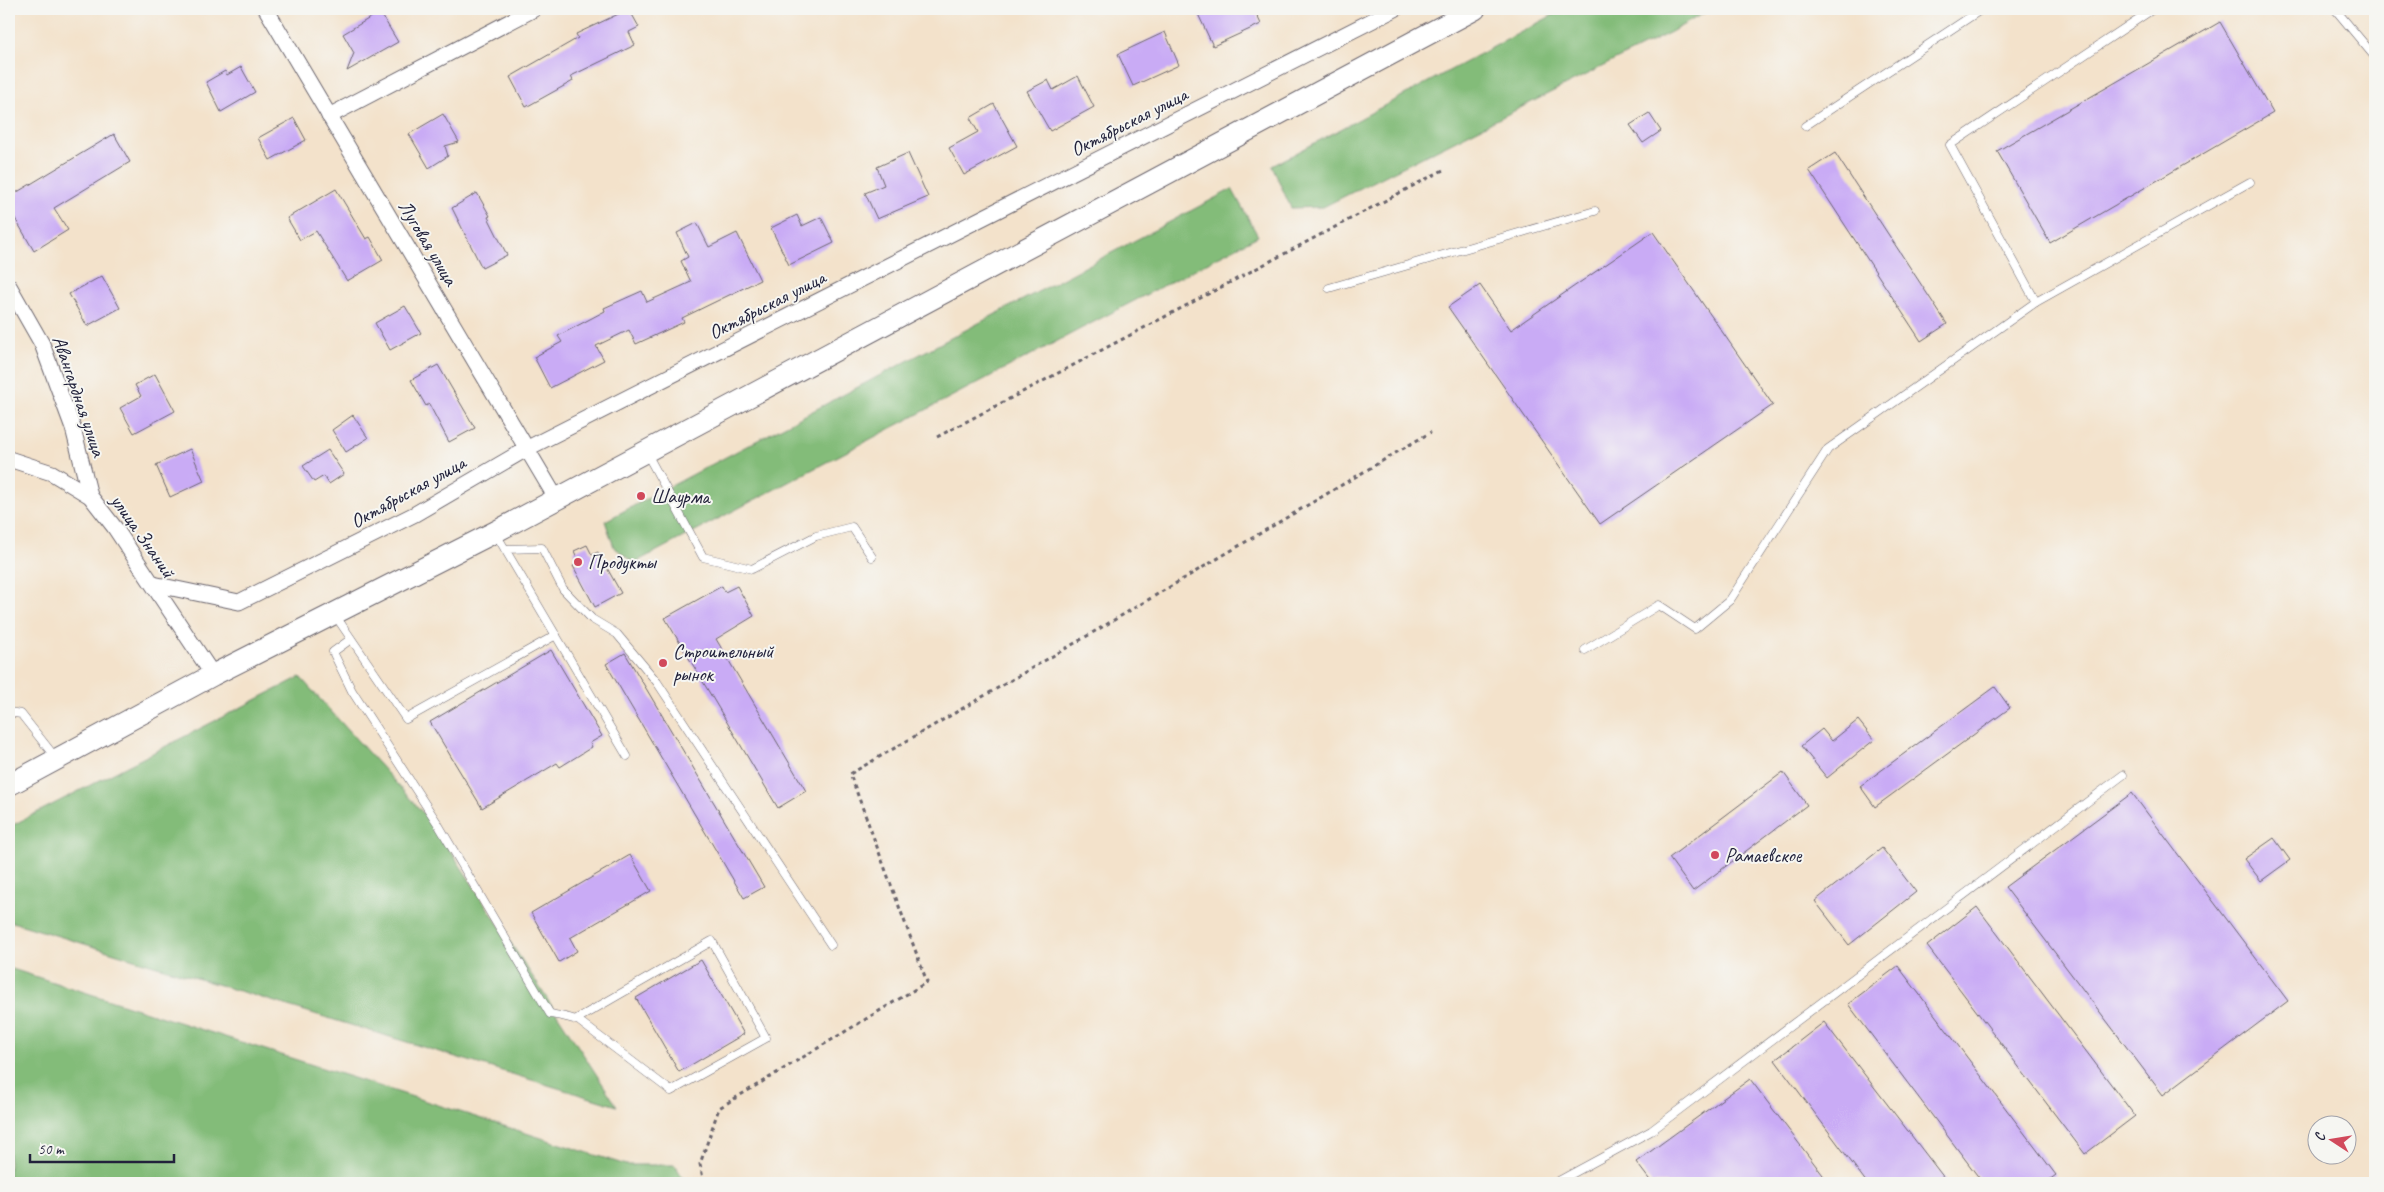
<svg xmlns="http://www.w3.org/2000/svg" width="2384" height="1192" font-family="Caveat,sans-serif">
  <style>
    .forest { fill: #83bc79; stroke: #526f5a }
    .building { fill: #c9abf5 }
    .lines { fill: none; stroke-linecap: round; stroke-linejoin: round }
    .lane-casing { stroke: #6b656d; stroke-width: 9 }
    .street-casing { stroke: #6b656d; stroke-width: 17 }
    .secondary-casing { stroke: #6b656d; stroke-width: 23 }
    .path { stroke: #6b656d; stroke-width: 3; stroke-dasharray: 4 4; stroke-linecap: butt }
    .lane { stroke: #fff; stroke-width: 8 }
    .street { stroke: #fff; stroke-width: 15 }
    .secondary { stroke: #fff; stroke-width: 21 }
    .poi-dot { fill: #d1495b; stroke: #f6f6f2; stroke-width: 2 }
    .labels { text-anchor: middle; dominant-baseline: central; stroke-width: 4; stroke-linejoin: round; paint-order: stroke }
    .street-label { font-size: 20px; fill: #22223b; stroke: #f6f6f2 }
    .poi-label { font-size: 20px; fill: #22223b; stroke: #f6f6f2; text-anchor: start }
  </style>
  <rect width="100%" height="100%" fill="#f6f6f2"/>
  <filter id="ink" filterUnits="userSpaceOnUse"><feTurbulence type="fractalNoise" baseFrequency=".02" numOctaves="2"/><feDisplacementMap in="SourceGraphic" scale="10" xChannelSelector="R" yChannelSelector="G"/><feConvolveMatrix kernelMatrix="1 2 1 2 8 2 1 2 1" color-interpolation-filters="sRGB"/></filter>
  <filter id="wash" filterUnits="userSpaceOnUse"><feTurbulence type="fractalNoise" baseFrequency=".0096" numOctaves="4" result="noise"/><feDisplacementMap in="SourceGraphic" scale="20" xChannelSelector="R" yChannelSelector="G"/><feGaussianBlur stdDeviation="1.12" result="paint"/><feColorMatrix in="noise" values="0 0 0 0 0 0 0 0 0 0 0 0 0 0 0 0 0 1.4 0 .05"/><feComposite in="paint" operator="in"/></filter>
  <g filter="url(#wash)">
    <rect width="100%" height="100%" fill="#f3e2cb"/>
    <g class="forest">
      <polygon points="1564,9 1711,9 1671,32 1323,207 1291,208 1272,166"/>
      <polygon points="1232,189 1258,236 634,563 614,547 605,521"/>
      <polygon points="300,677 433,824 617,1106 9,921 9,827"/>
      <polygon points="9,968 626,1165 675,1165 686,1183 9,1183"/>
    </g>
    <g id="blocks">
      <g class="building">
        <polygon points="629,9 639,27 629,32 635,45 571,76 573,81 526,107 510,77 578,38 576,34"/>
        <polygon points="1211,9 1254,9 1261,24 1213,46 1198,14"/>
        <polygon points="380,12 398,42 347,71 354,53 343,34"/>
        <polygon points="2220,22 2273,113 2050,243 1997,151"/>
        <polygon points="1165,32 1179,65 1133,86 1118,54"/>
        <polygon points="241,67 255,92 221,112 206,82 225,71 227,75"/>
        <polygon points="1078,76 1094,107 1050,131 1027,91 1048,80 1053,90"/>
        <polygon points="994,104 1017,146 964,175 949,148 978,132 970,118"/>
        <polygon points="1649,113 1661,131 1643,143 1630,125"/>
        <polygon points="443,114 459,142 445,146 448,156 429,168 409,134"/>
        <polygon points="294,118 306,140 270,160 258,138"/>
        <polygon points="114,134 130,162 54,208 68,230 34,251 9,208 9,197"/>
        <polygon points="908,153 928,197 877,219 865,193 884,185 877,167"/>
        <polygon points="1835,153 1947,324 1921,341 1809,170"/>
        <polygon points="336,189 366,239 370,237 383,260 347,281 316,231 300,240 287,218"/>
        <polygon points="477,193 490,216 488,217 507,255 482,268 452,208"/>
        <polygon points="797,215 802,226 821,217 834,243 789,265 771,228"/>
        <polygon points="697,223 709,247 737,233 760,280 682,318 684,322 636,344 629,330 596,346 604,360 550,388 534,357 562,342 558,336 605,311 604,308 642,291 647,302 691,282 681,261 688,257 677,233"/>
        <polygon points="1653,232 1773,405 1600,524 1448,307 1480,285 1511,330"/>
        <polygon points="102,276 120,308 87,326 69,294"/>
        <polygon points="405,306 421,333 390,350 375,323"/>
        <polygon points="438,365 475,428 449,442 429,404 426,406 411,380"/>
        <polygon points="155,374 175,411 134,433 120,408 141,396 135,385"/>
        <polygon points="353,415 368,438 346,452 332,430"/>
        <polygon points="190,449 204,481 170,497 156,465"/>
        <polygon points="328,450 344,474 329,484 324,476 314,482 303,466"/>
        <polygon points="587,545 592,555 598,552 621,593 595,607 573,566 579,562 574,551"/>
        <polygon points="722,586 725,592 737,586 754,616 716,639 806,791 778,808 665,618"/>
        <polygon points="551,650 602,736 590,743 592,747 560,767 557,763 482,808 430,722"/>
        <polygon points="625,653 764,887 744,898 606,664"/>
        <polygon points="1995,687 2010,708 1875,807 1860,786"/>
        <polygon points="1858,720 1874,740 1827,778 1801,746 1822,729 1832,741"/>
        <polygon points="1783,772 1807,805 1693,891 1669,858"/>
        <polygon points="2132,793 2288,1001 2163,1095 2005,887"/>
        <polygon points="2274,838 2290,860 2261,881 2244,859"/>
        <polygon points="1882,848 1916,892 1849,945 1815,901"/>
        <polygon points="630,855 651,891 570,938 577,951 559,962 531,913"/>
        <polygon points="1977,907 2135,1116 2085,1154 1927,946"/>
        <polygon points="701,960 744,1034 679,1072 636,998"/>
        <polygon points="1898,966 2056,1175 2045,1183 1983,1183 1848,1004"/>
        <polygon points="1824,1022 1948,1183 1867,1183 1775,1060"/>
        <polygon points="1750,1079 1829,1183 1652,1183 1636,1162"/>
      </g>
    </g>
  </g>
  <g filter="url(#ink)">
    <use href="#blocks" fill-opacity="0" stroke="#6b656d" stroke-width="1"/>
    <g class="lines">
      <defs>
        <g id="lane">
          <polyline points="2335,9 2375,57"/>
          <polyline points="1805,126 1982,9"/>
          <polyline points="1329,288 1595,211"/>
          <polyline points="2036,302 1950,145 2153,9"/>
          <polyline points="646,452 703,557 752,569 816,536 852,527 872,557"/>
          <polyline points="496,534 627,756"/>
          <polyline points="505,549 542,548 563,589 592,619 617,634 657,682 831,945"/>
          <polyline points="335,615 406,719 556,635"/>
          <path d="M351,639L333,652L352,691L438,824L550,1014C561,1016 569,1017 579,1021L671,1091L766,1038L712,941L575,1020"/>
          <polyline points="1585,650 1659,605 1695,629 1730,600 1828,449 2036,302 2250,182"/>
          <polyline points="9,712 21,714 55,757"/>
          <polyline points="1555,1183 1651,1131 2123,775"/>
        </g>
        <g id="street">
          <polyline points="266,9 556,498"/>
          <polyline points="329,116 534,9"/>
          <polyline points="9,286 42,344 73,428 90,496"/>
          <polyline points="9,459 52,473 90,496 115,528 213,675"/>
          <polyline points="153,584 239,602 415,514 528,448 1395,9"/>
        </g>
        <polyline id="secondary" points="9,785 213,675 495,532 1475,9"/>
      </defs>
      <use href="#lane" class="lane-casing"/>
      <use href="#street" class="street-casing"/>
      <use href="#secondary" class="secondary-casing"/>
      <g class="path">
        <polyline points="937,437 1445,169"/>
        <polyline points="704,1183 700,1164 719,1108 927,982 850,774 1087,636 1431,432"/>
      </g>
      <use href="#lane" class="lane"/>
      <use href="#street" class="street"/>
      <use href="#secondary" class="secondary"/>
    </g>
  </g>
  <g class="poi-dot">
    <circle cx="641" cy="496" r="5"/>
    <circle cx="578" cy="562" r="5"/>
    <circle cx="663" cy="663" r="5"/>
    <circle cx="1715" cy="855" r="5"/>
  </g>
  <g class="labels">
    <g class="street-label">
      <text transform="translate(1129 122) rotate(-27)">Октябрьская улица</text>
      <text transform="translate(428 243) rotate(59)">Луговая улица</text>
      <text transform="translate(767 305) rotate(-27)">Октябрьская улица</text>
      <text transform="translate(79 396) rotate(71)">Авангардная улица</text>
      <text transform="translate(408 492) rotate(-29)">Октябрьская улица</text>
      <text transform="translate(143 536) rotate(55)">улица Знаний</text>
    </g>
    <g class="poi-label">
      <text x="651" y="496">Шаурма</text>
      <text x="588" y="562">Продукты</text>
      <text x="673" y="651">Строительный<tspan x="673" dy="23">рынок</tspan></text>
      <text x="1725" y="855">Рамаевское</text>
    </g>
  </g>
  <rect width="2384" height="1192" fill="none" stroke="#f6f6f2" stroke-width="30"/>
  <g transform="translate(2332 1140) rotate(282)"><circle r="24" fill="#f6f6f2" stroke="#a1a1a9"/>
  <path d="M0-4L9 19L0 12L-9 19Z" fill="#d1495b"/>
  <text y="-8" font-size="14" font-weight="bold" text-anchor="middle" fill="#22223b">С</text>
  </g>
  <path d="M30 1154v8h144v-8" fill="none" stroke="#22223b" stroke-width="2.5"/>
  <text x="38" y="1154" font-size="15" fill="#22223b" stroke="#f6f6f2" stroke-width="4" paint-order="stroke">50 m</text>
</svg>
